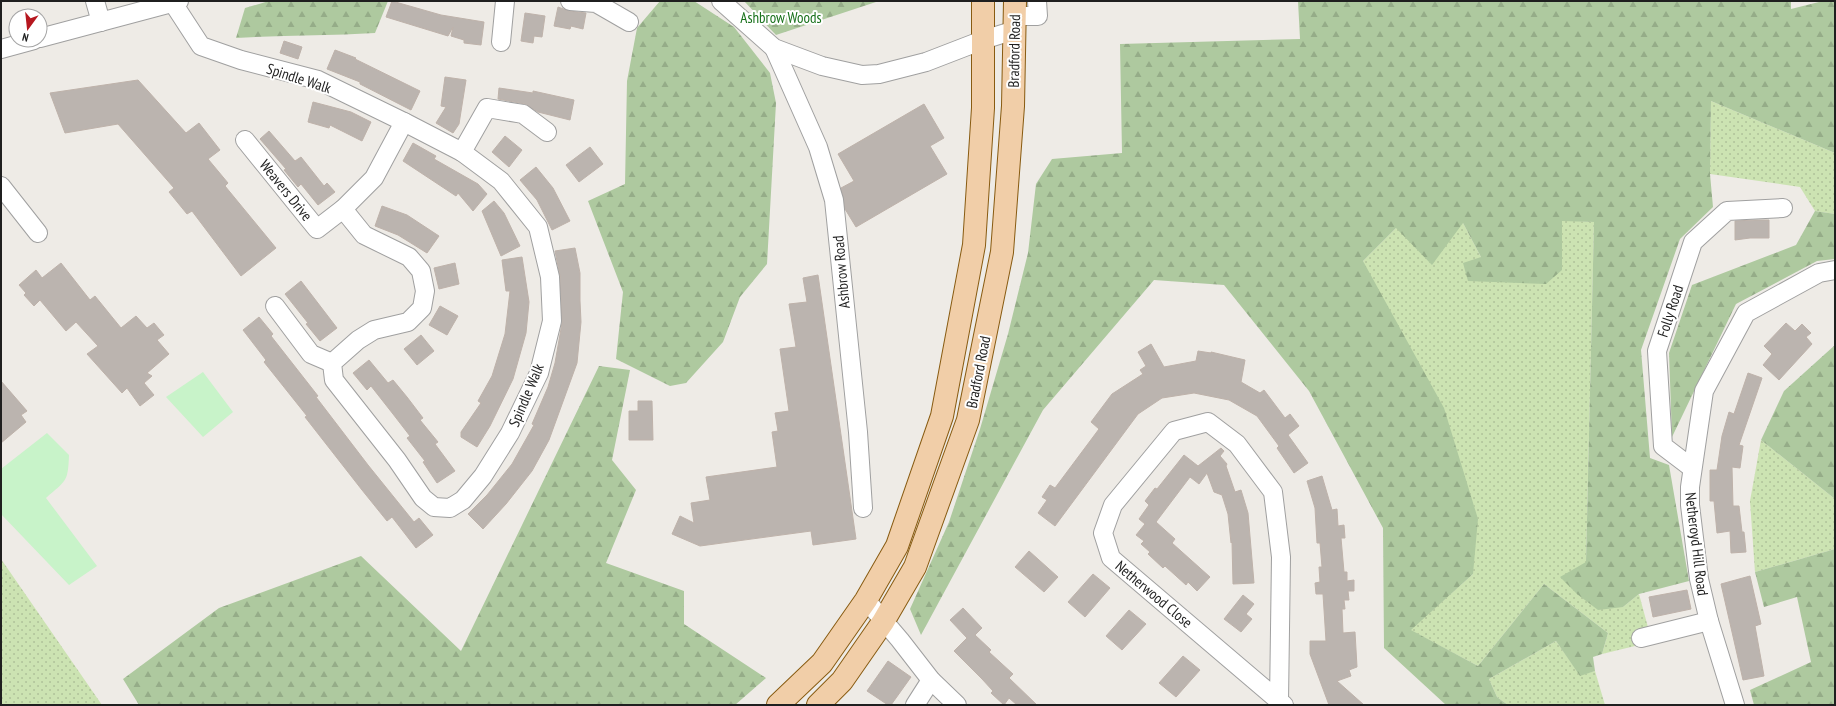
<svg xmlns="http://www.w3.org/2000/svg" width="1836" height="706" font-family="'PT Sans Narrow',sans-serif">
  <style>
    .grass { fill: url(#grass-dots) }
    .forest { fill: url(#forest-firs) }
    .park { fill: #c8f3c9 }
    .building { fill: #bbb4af; stroke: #beb2aa }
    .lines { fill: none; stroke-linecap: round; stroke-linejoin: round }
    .minor-casing { stroke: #a0a0a0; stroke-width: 20 }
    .major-casing { stroke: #885b11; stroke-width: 24 }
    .minor { stroke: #fff; stroke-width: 18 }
    .major { stroke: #f1cea8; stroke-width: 22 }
    .labels { text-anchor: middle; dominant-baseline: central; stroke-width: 4; stroke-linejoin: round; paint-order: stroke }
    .park-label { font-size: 15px; fill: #18711b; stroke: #fff }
    .street-label { font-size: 15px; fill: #1f1f1f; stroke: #fff }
  </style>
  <defs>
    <pattern id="grass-dots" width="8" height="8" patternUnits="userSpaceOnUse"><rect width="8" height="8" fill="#cce3b2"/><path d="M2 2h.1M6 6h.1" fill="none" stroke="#afc299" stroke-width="1.8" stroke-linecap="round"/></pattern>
    <pattern id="forest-firs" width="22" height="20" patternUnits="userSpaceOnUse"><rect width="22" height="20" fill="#aec99f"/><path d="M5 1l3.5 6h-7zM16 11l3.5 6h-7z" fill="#95ac88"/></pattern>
  </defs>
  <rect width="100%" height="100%" fill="#eeebe6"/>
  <g class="grass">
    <polygon points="1711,101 1835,153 1835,214 1815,211 1800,187 1710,174"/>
    <polygon points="1562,220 1594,222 1586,562 1623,607 1639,594 1649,631 1634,636 1635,646 1602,654 1608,633 1544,584 1478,666 1410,630 1473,574 1363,261 1396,228 1463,223 1481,257 1468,281"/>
    <polygon points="1761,440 1835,499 1835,549 1755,572 1750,501"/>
    <polygon points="1,559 102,705 1,705"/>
    <polygon points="1556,641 1580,675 1595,671 1605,705 1508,705 1497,697 1489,679"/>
  </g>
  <g class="forest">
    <path d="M269,1H388L375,33C329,36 282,35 236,38L245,8Z"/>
    <polygon points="660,1 694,1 734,27 770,73 776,103 767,264 740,297 723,342 686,383 670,386 616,359 623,292 588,201 625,184 627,81 637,28"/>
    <polygon points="744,1 879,1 776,35"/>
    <polygon points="1298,1 1791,1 1791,9 1823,1 1835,1 1835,153 1711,101 1710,174 1713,207 1680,239 1641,350 1650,458 1669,465 1689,581 1639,594 1623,607 1598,610 1577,594 1560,577 1586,562 1594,222 1562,221 1562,270 1546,284 1468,281 1463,263 1481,257 1463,223 1432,265 1396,228 1363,261 1444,408 1478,519 1473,574 1411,630 1478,666 1544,584 1608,633 1602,654 1593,657 1595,671 1580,676 1556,641 1489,679 1497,697 1508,705 1446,705 1384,648 1383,528 1309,391 1224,285 1154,280 1043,410 921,635 910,609 949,522 980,429 1008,334 1028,253 1036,184 1052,159 1122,153 1120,44 1300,39"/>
    <polygon points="1815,211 1835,214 1835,259 1817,261 1736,304 1672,437 1669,353 1692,285 1796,245"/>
    <polygon points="1835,345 1835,499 1761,440 1784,391"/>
    <polygon points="599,366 630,370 612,460 636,490 606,563 684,591 684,624 766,678 735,705 139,705 123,679 219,608 361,556 461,651"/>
    <polygon points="1835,549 1835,705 1754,705 1750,690 1811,662 1797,597 1764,607 1755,572"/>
  </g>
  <g class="park">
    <polygon points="203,372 233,412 203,437 166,397"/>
    <path d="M47,433L69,455C68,483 66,480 46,498L97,566L69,585L1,514V469Z"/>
  </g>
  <g class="building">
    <polygon points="392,1 441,15 484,22 481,45 464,43 464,40 451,36 453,27 448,36 386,17"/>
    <polygon points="558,7 569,11 586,13 583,29 571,26 570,29 554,26"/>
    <polygon points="525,13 545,16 542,37 534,36 533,43 521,41"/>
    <polygon points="284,41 302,47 298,59 280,53"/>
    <polygon points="335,50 356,58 355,59 420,91 411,110 360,84 360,82 327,69"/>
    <polygon points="445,77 466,80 459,124 453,133 436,123 446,107 441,106"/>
    <polygon points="138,80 186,133 199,123 220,150 208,159 228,183 225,186 276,248 241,276 192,211 187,214 169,192 174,188 118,124 65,133 50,93"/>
    <polygon points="499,88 533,93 533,91 574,100 570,120 538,112 525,104 498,99"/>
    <polygon points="313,102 351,112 371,122 362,141 330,125 329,128 308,122"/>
    <polygon points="924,104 944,138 930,146 947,174 856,227 845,209 841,188 854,181 838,154"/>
    <polygon points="269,131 295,161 301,157 324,186 327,183 335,192 318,205 301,184 298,187 284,170 286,169 260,139"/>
    <polygon points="505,136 522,150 509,167 492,152"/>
    <polygon points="413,143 436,156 434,159 478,184 487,194 473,211 458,193 456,196 403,161"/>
    <polygon points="590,147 603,164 579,182 566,165"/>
    <polygon points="536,167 553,188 570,221 552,230 537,200 520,180"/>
    <polygon points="494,201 504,213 520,246 501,256 482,211"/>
    <polygon points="382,206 407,215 439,236 427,253 398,235 375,226"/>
    <polygon points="1755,220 1769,220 1769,238 1750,238 1735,240 1735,221"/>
    <polygon points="575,248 580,273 580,301 581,322 577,363 549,440 532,471 506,504 483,529 468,514 487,495 512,464 534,425 532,424 548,387 555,363 562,323 560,276 555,251"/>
    <polygon points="522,257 529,302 526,333 513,379 490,426 477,447 461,437 461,432 481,403 478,401 492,376 505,334 510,291 506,291 502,260"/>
    <polygon points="61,263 90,300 95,296 121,328 136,316 147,328 154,323 164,335 157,340 169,354 147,373 152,376 144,383 154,395 140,406 127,388 122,393 87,354 98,346 76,322 66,331 40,300 34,306 24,295 26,293 19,285 36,270 42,278"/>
    <polygon points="455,263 459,284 439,289 434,268"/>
    <polygon points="818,275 856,539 813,545 811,531 700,546 672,534 680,516 694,523 691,503 710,500 706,477 777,467 772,432 778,431 775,413 789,411 780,349 796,347 789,304 807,302 803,278"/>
    <polygon points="301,281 337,328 320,341 306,324 308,323 285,294"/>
    <polygon points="440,306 458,316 447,335 429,325"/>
    <polygon points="259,317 273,334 271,336 318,396 316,397 368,465 414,522 419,518 433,535 416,548 392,517 387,521 362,490 305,417 307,416 264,362 266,360 243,330"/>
    <polygon points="1786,323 1795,331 1802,324 1811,333 1806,337 1812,344 1779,380 1763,365 1772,354 1764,346"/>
    <polygon points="421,335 434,351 417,365 404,349"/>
    <polygon points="1151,344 1164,367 1196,361 1198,351 1211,353 1211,352 1245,360 1241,382 1260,393 1264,390 1285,418 1290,414 1299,426 1288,435 1308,463 1294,473 1277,448 1279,446 1257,416 1229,400 1194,393 1162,398 1138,414 1055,526 1038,513 1047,500 1042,497 1050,485 1055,488 1099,429 1091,422 1112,394 1143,374 1140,370 1146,366 1138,352"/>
    <polygon points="369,360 388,383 393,380 407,397 423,418 420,420 438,442 435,444 455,471 437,483 423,462 425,461 407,438 410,436 393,414 371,386 367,390 353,373"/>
    <polygon points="1748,373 1762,378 1739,445 1743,446 1740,468 1732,467 1733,506 1739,506 1742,532 1744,532 1746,552 1731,553 1730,531 1717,533 1714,501 1710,501 1710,470 1717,470 1722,436 1729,412 1734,414"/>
    <polygon points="1,381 27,411 21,415 26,422 1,443"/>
    <polygon points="638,401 652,401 653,440 629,440 629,411 638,411"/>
    <polygon points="1221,448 1224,451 1220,456 1227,464 1226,466 1235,492 1241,490 1248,513 1254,583 1233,584 1232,542 1231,543 1228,514 1222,495 1214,492 1207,473 1199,484 1190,477 1156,522 1175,539 1172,543 1210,577 1197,591 1188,582 1186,585 1165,566 1163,568 1148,554 1150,552 1141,544 1144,541 1136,535 1145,524 1139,519 1149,505 1145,501 1155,488 1157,489 1184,455 1198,466"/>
    <polygon points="1322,476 1332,510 1337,509 1338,526 1344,525 1345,538 1341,538 1344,572 1347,572 1347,581 1354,580 1354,591 1348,591 1349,600 1344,600 1345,609 1342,609 1343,633 1355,632 1357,667 1349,670 1351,676 1337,681 1364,705 1329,705 1310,654 1310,641 1326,641 1323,594 1316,594 1315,583 1320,582 1319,567 1322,567 1320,543 1317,543 1315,508 1307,481"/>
    <polygon points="1029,551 1058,577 1044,592 1015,567"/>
    <polygon points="1093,574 1110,588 1085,617 1068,602"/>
    <polygon points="1750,576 1761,624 1755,626 1764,676 1743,680 1721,584"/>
    <polygon points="1687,590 1691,609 1653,617 1649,597"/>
    <polygon points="1243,595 1254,604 1246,614 1252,619 1241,632 1224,619"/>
    <polygon points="963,608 982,628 975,635 991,650 989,652 1013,674 1009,678 1037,705 1017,705 1009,698 1004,705 991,693 993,691 982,679 954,651 967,638 950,620"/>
    <polygon points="1129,610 1146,624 1122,650 1106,636"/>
    <polygon points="1183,656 1200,670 1176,697 1159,683"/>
    <polygon points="888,661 911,677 891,705 888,705 867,691"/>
  </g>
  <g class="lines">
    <defs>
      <g id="minor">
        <polyline points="95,1 101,22"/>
        <polyline points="570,1 596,3 629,22"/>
        <polyline points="721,1 774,48 822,66 862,75 879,74 926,62 983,40 1015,30"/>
        <polyline points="173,3 201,46 241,60 318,80 404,122 462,152 487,108 523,114 547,132"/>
        <polyline points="1015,16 1038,16 1037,1"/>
        <polyline points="40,38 179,1"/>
        <polyline points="501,42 505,1"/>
        <polyline points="774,48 818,147 834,200 858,432 863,508"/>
        <polyline points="1,49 34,40"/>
        <polyline points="245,140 317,229 343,209 374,178 404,122"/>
        <polyline points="1,186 38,233"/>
        <polyline points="343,209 364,235 409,257 421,271 425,291 422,308 408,322 374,330 358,340 332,363 334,380 397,460 423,498 434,507 450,508 463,500 483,476 510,433 539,373 552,321 550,277 538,227 501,181 462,152"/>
        <polyline points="275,306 311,354 332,363"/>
        <polyline points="1692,468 1663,446 1657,351 1693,242 1727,211 1783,208"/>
        <polyline points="866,600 900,640 931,680 957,705"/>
        <polyline points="1641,638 1709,621"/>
        <polyline points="1279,701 1281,557 1273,492 1237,444 1208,422 1174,431 1113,505 1103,533 1111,558 1279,701 1284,705"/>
        <polyline points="915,705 931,680"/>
        <polyline points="1735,705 1709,621 1699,579 1690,505 1690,487 1704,391 1746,313 1819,273 1835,270"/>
      </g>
      <g id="major">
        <polyline points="778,705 822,663 866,600 897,546 942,416 974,245 983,108 983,1"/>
        <polyline points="818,705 842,681 883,622 915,567 968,420 1002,252 1013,106 1015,1"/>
      </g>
    </defs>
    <use href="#minor" class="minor-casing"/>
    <use href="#major" class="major-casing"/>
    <use href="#minor" class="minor"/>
    <use href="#major" class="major"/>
  </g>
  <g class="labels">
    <g class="park-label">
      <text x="781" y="17">Ashbrow Woods</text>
    </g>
    <g class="street-label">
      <text transform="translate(1014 51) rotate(-89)">Bradford Road</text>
      <text transform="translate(299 78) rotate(18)">Spindle Walk</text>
      <text transform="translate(286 190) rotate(51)">Weavers Drive</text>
      <text transform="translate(841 272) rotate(-95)">Ashbrow Road</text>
      <text transform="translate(1670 311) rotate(-72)">Folly Road</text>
      <text transform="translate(978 372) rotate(-79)">Bradford Road</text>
      <text transform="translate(526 395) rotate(-67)">Spindle Walk</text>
      <text transform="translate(1697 544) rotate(83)">Netheroyd Hill Road</text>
      <text transform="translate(1154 594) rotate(40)">Netherwood Close</text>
    </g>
  </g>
  <rect width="1836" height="706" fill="none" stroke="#1f1f1f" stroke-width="4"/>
  <g transform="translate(28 28) rotate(195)"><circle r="19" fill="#ffffff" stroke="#a5a5a5"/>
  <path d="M0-3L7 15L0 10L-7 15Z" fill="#b6171f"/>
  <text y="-6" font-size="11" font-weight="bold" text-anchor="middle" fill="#1f1f1f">N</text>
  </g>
</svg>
